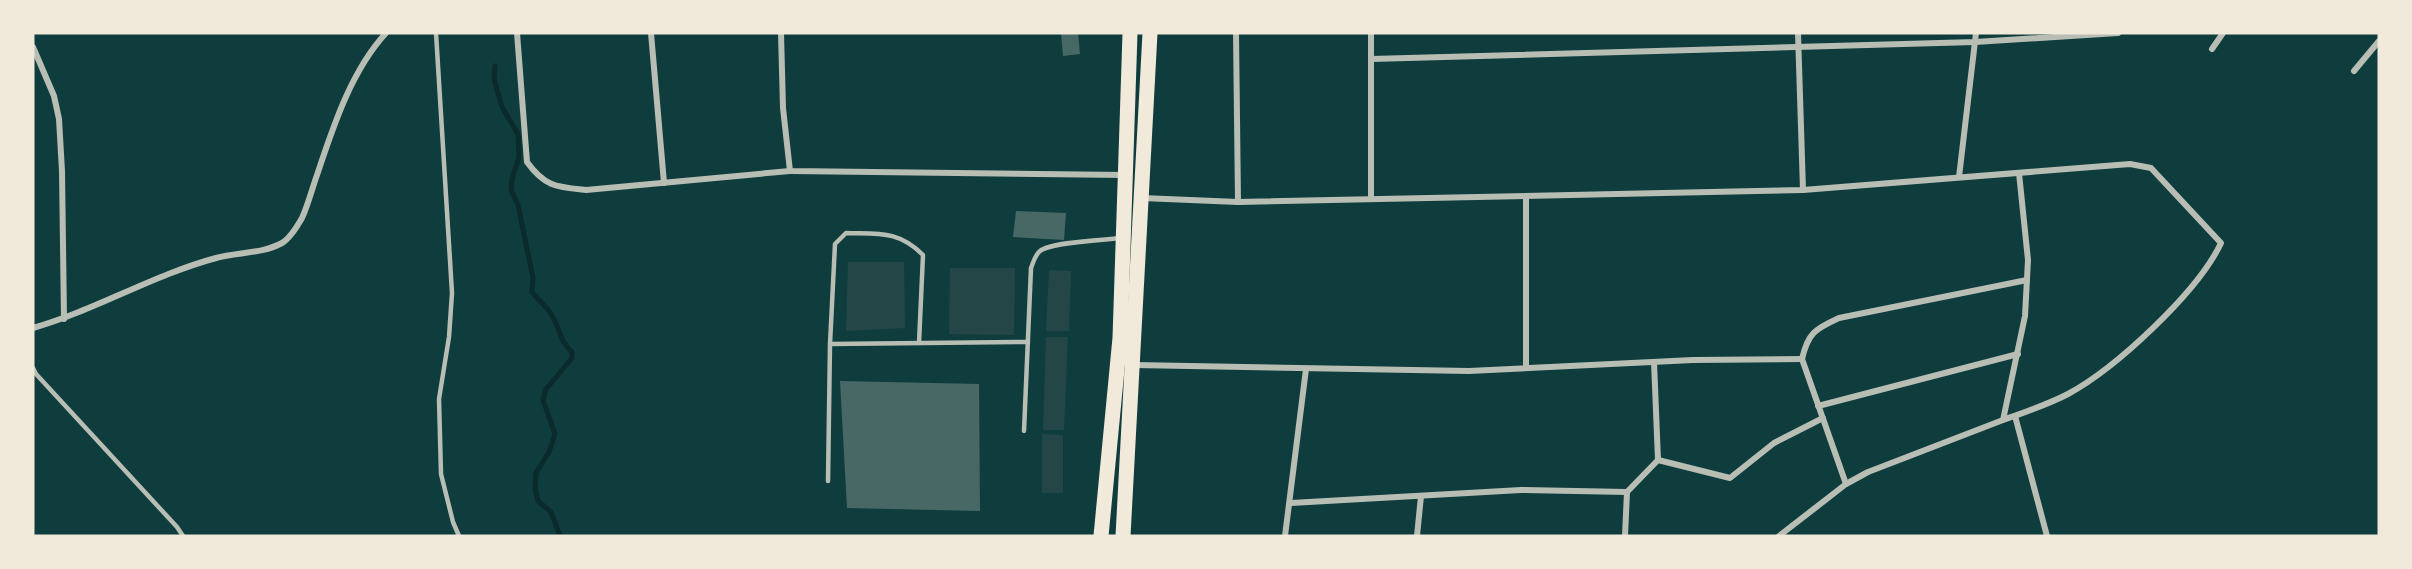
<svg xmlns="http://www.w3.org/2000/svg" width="2412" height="569" font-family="Raleway,sans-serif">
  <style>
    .green { fill: #244646 }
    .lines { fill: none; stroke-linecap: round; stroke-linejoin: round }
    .stream { stroke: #0a2a2b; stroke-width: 5 }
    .building { fill: #486865 }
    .service { stroke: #b8beb3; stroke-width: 4.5 }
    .minor { stroke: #b8beb3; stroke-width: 6 }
    .trunk { stroke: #f1e9da; stroke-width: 15 }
  </style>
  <rect width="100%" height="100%" fill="#0f3d3e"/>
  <g class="green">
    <polygon points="848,262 904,262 905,328 846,331"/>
    <polygon points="950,268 1015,268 1014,335 949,334"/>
    <polygon points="1049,270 1071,271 1069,331 1046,331"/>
    <polygon points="1046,337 1068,337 1064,430 1043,430"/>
    <polygon points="1042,434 1063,435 1063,493 1042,493"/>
  </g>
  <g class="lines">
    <path class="stream" d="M495,66L494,79L502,107L518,134L519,157L512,179L511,190L518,205L533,278L532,292C538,300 546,306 551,314C560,327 559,341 572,352V358L546,389L543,400L555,434L549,452L536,473L535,488L538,501L551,512L560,536"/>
  </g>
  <g class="building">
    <polygon points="1061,33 1078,33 1080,54 1063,56"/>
    <polygon points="1016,211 1066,213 1064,240 1013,237"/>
    <polygon points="840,381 979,384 980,511 847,508"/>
  </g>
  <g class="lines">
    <g class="service">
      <polyline points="436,33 452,293 449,337 439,399 441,474 453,522 459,536"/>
      <polyline points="830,344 1028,342"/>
      <polyline points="33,368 36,374 177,527 183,536"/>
      <path d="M1024,431L1031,268C1033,263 1035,255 1040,251C1050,242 1104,240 1121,238"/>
      <path d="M828,481L830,344L835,244L846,233C878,234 898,230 923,255L919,343"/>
    </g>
    <g class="minor">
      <path d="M517,33L527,162C545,187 557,187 586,190L790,171"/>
      <polyline points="651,33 664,183"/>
      <polyline points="781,33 783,108 790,171 1125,175"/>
      <polyline points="1236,33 1238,202"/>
      <polyline points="1798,33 1803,190"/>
      <polyline points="33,47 54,96 59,119 62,171 64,319"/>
      <polyline points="2212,49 2223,33"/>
      <polyline points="1371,59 1975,42 2118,33"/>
      <polyline points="2354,71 2379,41"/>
      <polyline points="1959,177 1976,33"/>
      <polyline points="1526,196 1526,368"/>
      <path d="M1142,198L1238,202L1803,190L2130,164L2151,168L2221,243C2198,292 2116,368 2068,394C2047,405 2025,412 2003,420"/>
      <polyline points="1371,199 1371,33"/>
      <path d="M33,328C96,310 153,275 216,258C237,252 262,254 282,243C289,239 298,225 302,218C308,205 312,189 317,175C333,127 351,71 386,33"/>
      <polyline points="1134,365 1469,371 1693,360 1802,359"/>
      <polyline points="1818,406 2018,354"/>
      <polyline points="2015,416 2047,536"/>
      <polyline points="1658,460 1730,478 1774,443 1823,418"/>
      <path d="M1846,484L1802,359C1808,333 1815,329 1839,318L2027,280"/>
      <polyline points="1291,503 1521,490 1627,492"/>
      <polyline points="1285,536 1306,369"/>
      <polyline points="1417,536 1421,496"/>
      <polyline points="1625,536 1627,492 1658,460 1654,362"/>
      <polyline points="1779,536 1846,484 1868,472 2003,420 2025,316 2028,260 2019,173"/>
    </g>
    <g class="trunk">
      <polyline points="1101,536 1120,338 1130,33"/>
      <polyline points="1123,536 1150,33"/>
    </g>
  </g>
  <rect width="2412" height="569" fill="none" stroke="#f1e9da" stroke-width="69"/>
</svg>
